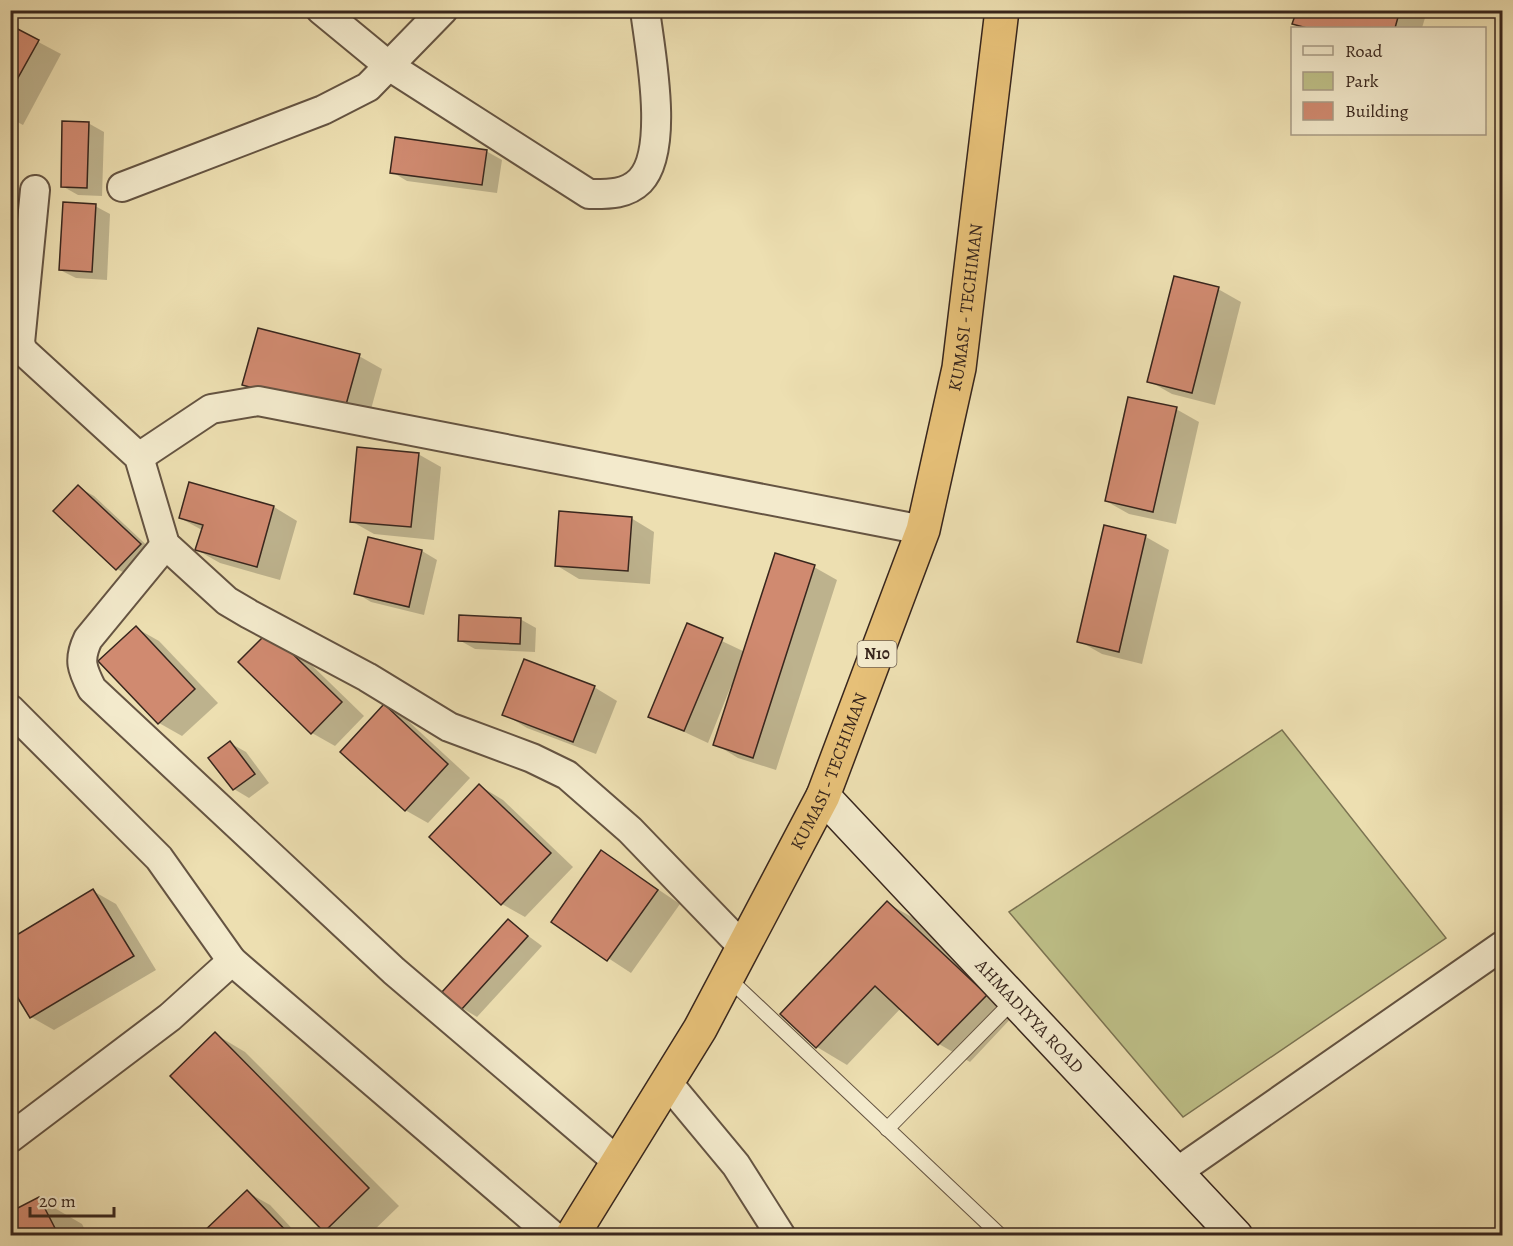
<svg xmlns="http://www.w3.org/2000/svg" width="1513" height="1246" font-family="Alegreya,serif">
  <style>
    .green { fill: #bec088; stroke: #7b7352; stroke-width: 1.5 }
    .shadow { fill: #0003 }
    .building { fill: #d08a70; stroke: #38261d; stroke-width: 1.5 }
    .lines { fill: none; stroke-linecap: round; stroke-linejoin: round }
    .lane-casing { stroke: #655442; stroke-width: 16 }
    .street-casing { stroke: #655442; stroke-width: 32 }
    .secondary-casing { stroke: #38261d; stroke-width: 36 }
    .highway-casing { stroke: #38261d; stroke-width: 36 }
    .lane { stroke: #f3eacc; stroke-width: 14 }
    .street { stroke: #f3eacc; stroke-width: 28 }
    .secondary { stroke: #f3eacc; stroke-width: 33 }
    .highway { stroke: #e6c078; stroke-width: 33 }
    .labels { text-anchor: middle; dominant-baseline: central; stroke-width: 4.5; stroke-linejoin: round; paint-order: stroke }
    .shield { fill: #f3eacc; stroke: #706152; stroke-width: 1.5 }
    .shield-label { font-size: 16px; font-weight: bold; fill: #38261d }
    .street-label { font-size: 18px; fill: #38261d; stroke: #f3eacc }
  </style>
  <rect width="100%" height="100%" fill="#eddfb1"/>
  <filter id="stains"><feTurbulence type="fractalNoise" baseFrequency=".00333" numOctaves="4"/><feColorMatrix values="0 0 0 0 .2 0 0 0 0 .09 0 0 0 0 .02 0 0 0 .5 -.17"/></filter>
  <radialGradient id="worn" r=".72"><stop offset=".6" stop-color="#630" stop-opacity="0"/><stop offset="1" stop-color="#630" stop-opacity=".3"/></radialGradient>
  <polygon class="green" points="1282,730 1446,938 1183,1117 1009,912"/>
  <g class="shadow">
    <polygon points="1298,10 1425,10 1427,11 1422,28 1303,28 1294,23"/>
    <polygon points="10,27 61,54 23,125 10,118"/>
    <polygon points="88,123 104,132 102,196 78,195 62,186"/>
    <polygon points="486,151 502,160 497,193 407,181 392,172"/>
    <polygon points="95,206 110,214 107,280 76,278 60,270"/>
    <polygon points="1218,289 1241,302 1215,405 1172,394 1149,381"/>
    <polygon points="359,356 382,369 367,424 267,398 244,385"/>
    <polygon points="1176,409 1199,422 1176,524 1129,514 1106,501"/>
    <polygon points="418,454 441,467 434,540 374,534 351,521"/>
    <polygon points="190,484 274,507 297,521 280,580 220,563 197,550 202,530 180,518"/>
    <polygon points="78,487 94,496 155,553 132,577 117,569"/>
    <polygon points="631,518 654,532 650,584 579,579 556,565"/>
    <polygon points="1105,527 1146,537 1169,550 1142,664 1102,654 1079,641"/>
    <polygon points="369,539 422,551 437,560 424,615 371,602 356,593"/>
    <polygon points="814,567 837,580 776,770 738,758 715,744 734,687 731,686 708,743 650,716 688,625 745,652"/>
    <polygon points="520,619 536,628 535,652 475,649 459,640"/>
    <polygon points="136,628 159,641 218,703 182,736 159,723"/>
    <polygon points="292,646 364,716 335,746 312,733 240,662"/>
    <polygon points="594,687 617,701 596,754 527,728 504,714"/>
    <polygon points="384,706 407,720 470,778 428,823 405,810"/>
    <polygon points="230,743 246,752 269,783 249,798 234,789"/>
    <polygon points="480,786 503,800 573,867 525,917 502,904"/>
    <polygon points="602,852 680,904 631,973 553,922"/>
    <polygon points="93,891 116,904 156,970 54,1030 31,1017"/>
    <polygon points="887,903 917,920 1016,1013 970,1062 939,1044 901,1008 847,1065 817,1047 782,1014"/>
    <polygon points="508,921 542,946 477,1017 462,1008"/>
    <polygon points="215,1034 245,1052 399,1206 368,1236 333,1236 325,1231"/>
    <polygon points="247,1192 270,1205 299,1236 201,1236"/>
    <polygon points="39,1199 82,1224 88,1236 10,1236"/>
  </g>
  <g class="building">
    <polygon points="1297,10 1400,10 1395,28 1307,28 1292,24"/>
    <polygon points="10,25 39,40 10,92"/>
    <polygon points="62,121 89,122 87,188 61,187"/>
    <polygon points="395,137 487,150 482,185 390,173"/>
    <polygon points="63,202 96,204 92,272 59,270"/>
    <polygon points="1174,276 1219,287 1192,393 1147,382"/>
    <polygon points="258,328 360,354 344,412 242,385"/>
    <polygon points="1128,397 1177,407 1153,512 1105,501"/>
    <polygon points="357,447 419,453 411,527 350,522"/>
    <polygon points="189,482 274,506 257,567 195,550 203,525 179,518"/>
    <polygon points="78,485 141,544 116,570 53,511"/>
    <polygon points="559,511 632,517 628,571 555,566"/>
    <polygon points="1104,525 1146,535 1119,652 1077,642"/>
    <polygon points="368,537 422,550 409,607 354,594"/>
    <polygon points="775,553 815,565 753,758 713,745"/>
    <polygon points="459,615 521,618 520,644 458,641"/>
    <polygon points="687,623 723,638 684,731 648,717"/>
    <polygon points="136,626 195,689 158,724 98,661"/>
    <polygon points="269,631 342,702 311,734 238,662"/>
    <polygon points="524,659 595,686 573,742 502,715"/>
    <polygon points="384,704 448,764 405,811 340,752"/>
    <polygon points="230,741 255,774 233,790 208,758"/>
    <polygon points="479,784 551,853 501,905 429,837"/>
    <polygon points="601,850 658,890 607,961 551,922"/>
    <polygon points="93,889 134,956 30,1018 10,985 10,939"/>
    <polygon points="887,901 987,995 938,1045 875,986 816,1048 780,1014"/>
    <polygon points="508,919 528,936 461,1010 442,992"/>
    <polygon points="215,1032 369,1188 324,1232 170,1076"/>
    <polygon points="247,1190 291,1236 199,1236"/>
    <polygon points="39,1197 59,1236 10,1236 10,1212"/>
  </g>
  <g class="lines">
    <defs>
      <g id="lane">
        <polyline points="728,978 1001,1236"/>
        <polyline points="887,1129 1014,1000"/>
      </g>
      <g id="street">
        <path d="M321,10L389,66L589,194C607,194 626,195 640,181C670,150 650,50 645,10"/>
        <polyline points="122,187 323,110 368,87 443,10"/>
        <polyline points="35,190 20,343 23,351 139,457 166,548"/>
        <polyline points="139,457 211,409 258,401 923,530"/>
        <polyline points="10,709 159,858 232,961"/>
        <polyline points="667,1082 736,1165 781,1236"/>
        <polyline points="10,1138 170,1017 232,961 553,1236"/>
        <path d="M617,1161L394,971L92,689C82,669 78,660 88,639L162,549H170L227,601L249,614L367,677L449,727L532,758L567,775L630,830L743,947"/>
        <polyline points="1177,1172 1502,946"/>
      </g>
      <g id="secondary">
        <path id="s1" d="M823,796L1236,1236"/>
      </g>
      <g id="highway">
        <path id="s2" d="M572,1236L700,1029L823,796L923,530L959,368L1002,10"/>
      </g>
    </defs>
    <use href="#lane" class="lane-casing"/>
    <use href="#street" class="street-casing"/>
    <use href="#secondary" class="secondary-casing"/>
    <use href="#highway" class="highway-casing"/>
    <use href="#lane" class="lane"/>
    <use href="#street" class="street"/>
    <use href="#secondary" class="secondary"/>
    <use href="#highway" class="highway"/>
  </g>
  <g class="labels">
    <rect class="shield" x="857.5" y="641" width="39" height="26" rx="4.5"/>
    <g class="shield-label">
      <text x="877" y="654">N10</text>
    </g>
    <g class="street-label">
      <text stroke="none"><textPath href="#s2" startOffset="1018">KUMASI - TECHIMAN</textPath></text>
      <text stroke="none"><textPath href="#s2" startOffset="532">KUMASI - TECHIMAN</textPath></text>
      <text stroke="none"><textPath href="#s1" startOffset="302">AHMADIYYA ROAD</textPath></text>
    </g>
  </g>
  <rect width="1513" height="1246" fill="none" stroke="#eddfb1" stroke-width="36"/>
  <rect x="12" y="12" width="1489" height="1222" fill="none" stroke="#38261d" stroke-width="3"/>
  <rect x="18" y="18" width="1477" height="1210" fill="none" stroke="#38261d" stroke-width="1.5"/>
  <rect x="1291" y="27" width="195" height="108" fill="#f3eacc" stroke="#a89c86" stroke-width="1.5"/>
  <rect x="1303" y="46" width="30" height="9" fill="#f3eacc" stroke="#a89c86" stroke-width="1.5"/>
  <text x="1345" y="57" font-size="18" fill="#38261d">Road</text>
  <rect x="1303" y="72" width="30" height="18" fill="#bec088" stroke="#a89c86" stroke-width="1.5"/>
  <text x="1345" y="87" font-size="18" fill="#38261d">Park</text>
  <rect x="1303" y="102" width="30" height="18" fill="#d08a70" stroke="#a89c86" stroke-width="1.5"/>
  <text x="1345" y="117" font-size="18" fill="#38261d">Building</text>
  <path d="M30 1207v9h84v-9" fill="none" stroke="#38261d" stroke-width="3"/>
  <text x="39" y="1207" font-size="18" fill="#38261d" stroke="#f3eacc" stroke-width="4.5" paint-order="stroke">20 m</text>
  <rect width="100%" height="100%" filter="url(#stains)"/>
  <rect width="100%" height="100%" fill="url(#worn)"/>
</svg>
